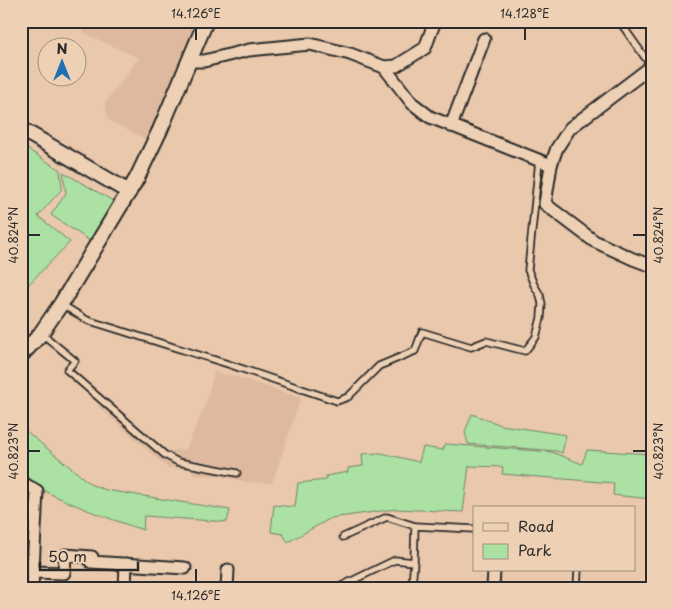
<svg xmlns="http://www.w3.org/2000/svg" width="673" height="609" font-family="'Playpen Sans',sans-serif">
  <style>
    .built { fill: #deb99f }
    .green { fill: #abe1a3; stroke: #6b8667 }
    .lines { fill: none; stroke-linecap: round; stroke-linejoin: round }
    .service-casing { stroke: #2b2b2b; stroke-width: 9 }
    .minor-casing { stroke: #2b2b2b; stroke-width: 15 }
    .tertiary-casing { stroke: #2b2b2b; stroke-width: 18 }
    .service { stroke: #eed1b4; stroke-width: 5.5 }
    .minor { stroke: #eed1b4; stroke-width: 11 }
    .tertiary { stroke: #eed1b4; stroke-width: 14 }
    .ticks { fill: none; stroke: #2b2b2b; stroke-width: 2 }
    .neatline { fill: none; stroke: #2b2b2b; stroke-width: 2 }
    .ticks-label { font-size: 12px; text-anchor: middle; fill: #2b2b2b }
  </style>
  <rect width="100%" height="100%" fill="#e9c8ac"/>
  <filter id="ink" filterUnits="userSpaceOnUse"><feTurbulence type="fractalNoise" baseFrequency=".02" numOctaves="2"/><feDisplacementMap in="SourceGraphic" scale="10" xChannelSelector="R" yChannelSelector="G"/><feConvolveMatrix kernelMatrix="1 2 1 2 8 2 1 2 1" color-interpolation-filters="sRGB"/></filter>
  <g filter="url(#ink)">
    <g class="built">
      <polygon points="87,21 185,21 196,25 147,140 108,120 105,103 139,58 84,33"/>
      <polygon points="214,371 227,376 228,374 301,398 272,483 247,482 219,476 193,475 193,469 168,468 99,407 107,399 169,451 186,449 206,403"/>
    </g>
    <g class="green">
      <polygon points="21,145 60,170 62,189 38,216 70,242 21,292"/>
      <polygon points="63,172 113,201 90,241 51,215 66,193"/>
      <polygon points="472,414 501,425 566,435 562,453 557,451 468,444 465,432"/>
      <path d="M21,427L92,485L106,490L230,510L227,522L144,516L143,530C101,516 60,501 21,478Z"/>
      <polygon points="445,444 552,452 582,464 587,450 652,454 652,499 613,495 614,483 502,474 503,467 469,466 463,512 396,509 331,518 288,542 283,534 271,532 274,505 295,507 298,483 326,480 326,476 348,472 348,468 363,466 362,454 381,453 419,462 423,447 443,450"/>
    </g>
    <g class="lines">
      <defs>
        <g id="service">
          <polyline points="624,21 622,25 651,66"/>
          <polyline points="61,304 87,320 231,365 337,401 348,397 379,366 415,351 422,332 471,347 486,341 525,351 536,337 541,318 542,304 540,295 534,285 528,270 539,161"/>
          <polyline points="41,333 75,361 67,370 165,455 178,462 237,473"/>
          <polyline points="343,537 387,517 415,526"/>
          <polyline points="414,562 415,526 474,529"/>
          <polyline points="615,587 623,588"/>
          <polyline points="337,588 395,560 414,562 412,585 462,588"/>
          <polyline points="577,588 578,570"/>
        </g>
        <g id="minor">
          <polyline points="189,61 204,61 249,50 310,44 350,54 384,67 412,103 430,117 551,165 557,148 570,128 652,66"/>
          <polyline points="384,67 396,66 425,48 435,21"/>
          <polyline points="451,126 484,39"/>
          <polyline points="551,165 545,204 594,241 633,259 652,266"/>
          <polyline points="21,482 37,491 32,588"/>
          <polyline points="33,572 64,573 65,555 92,557 91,562 185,568"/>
          <polyline points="125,588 126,564"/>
          <polyline points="227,588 228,570"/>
          <polyline points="493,588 494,570"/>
        </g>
        <g id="tertiary">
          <polyline points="21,129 129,192"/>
          <polyline points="21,355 39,336 61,304 137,178 160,130 206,21"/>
        </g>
      </defs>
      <use href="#service" class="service-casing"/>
      <use href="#minor" class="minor-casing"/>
      <use href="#tertiary" class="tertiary-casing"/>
      <use href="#service" class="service"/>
      <use href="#minor" class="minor"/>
      <use href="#tertiary" class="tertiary"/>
    </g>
  </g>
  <path class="ticks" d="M196,28V40M525,28V40M28,235H40M633,235H646M28,451H40M633,451H646M196,569V582"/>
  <rect width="673" height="609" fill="none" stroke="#eed1b4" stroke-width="55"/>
  <rect x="473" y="506" width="162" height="65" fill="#eed1b4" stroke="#a08f7d"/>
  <rect x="483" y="523" width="25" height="8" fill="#eed1b4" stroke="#a08f7d"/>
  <text x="518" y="532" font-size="15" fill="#2b2b2b">Road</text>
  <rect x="483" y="544" width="25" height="15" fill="#abe1a3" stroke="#a08f7d"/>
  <text x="518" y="556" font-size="15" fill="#2b2b2b">Park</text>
  <g transform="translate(62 62)"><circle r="24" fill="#eed1b4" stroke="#a08f7d"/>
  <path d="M0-4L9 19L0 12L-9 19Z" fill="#1f6fb2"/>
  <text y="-8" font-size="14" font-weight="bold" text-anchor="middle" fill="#2b2b2b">N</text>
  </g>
  <path d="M40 562v8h98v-8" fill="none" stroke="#2b2b2b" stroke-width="2.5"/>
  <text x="48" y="562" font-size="15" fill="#2b2b2b" stroke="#eed1b4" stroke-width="4" paint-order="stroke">50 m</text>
  <rect x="28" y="28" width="618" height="554" class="neatline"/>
  <g class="ticks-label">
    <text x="196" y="18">14.126°E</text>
    <text x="525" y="18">14.128°E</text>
    <text transform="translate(14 235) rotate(-90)" y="4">40.824°N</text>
    <text transform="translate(659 235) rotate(-90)" y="4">40.824°N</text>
    <text transform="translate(14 451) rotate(-90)" y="4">40.823°N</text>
    <text transform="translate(659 451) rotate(-90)" y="4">40.823°N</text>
    <text x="196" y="600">14.126°E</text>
  </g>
</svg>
